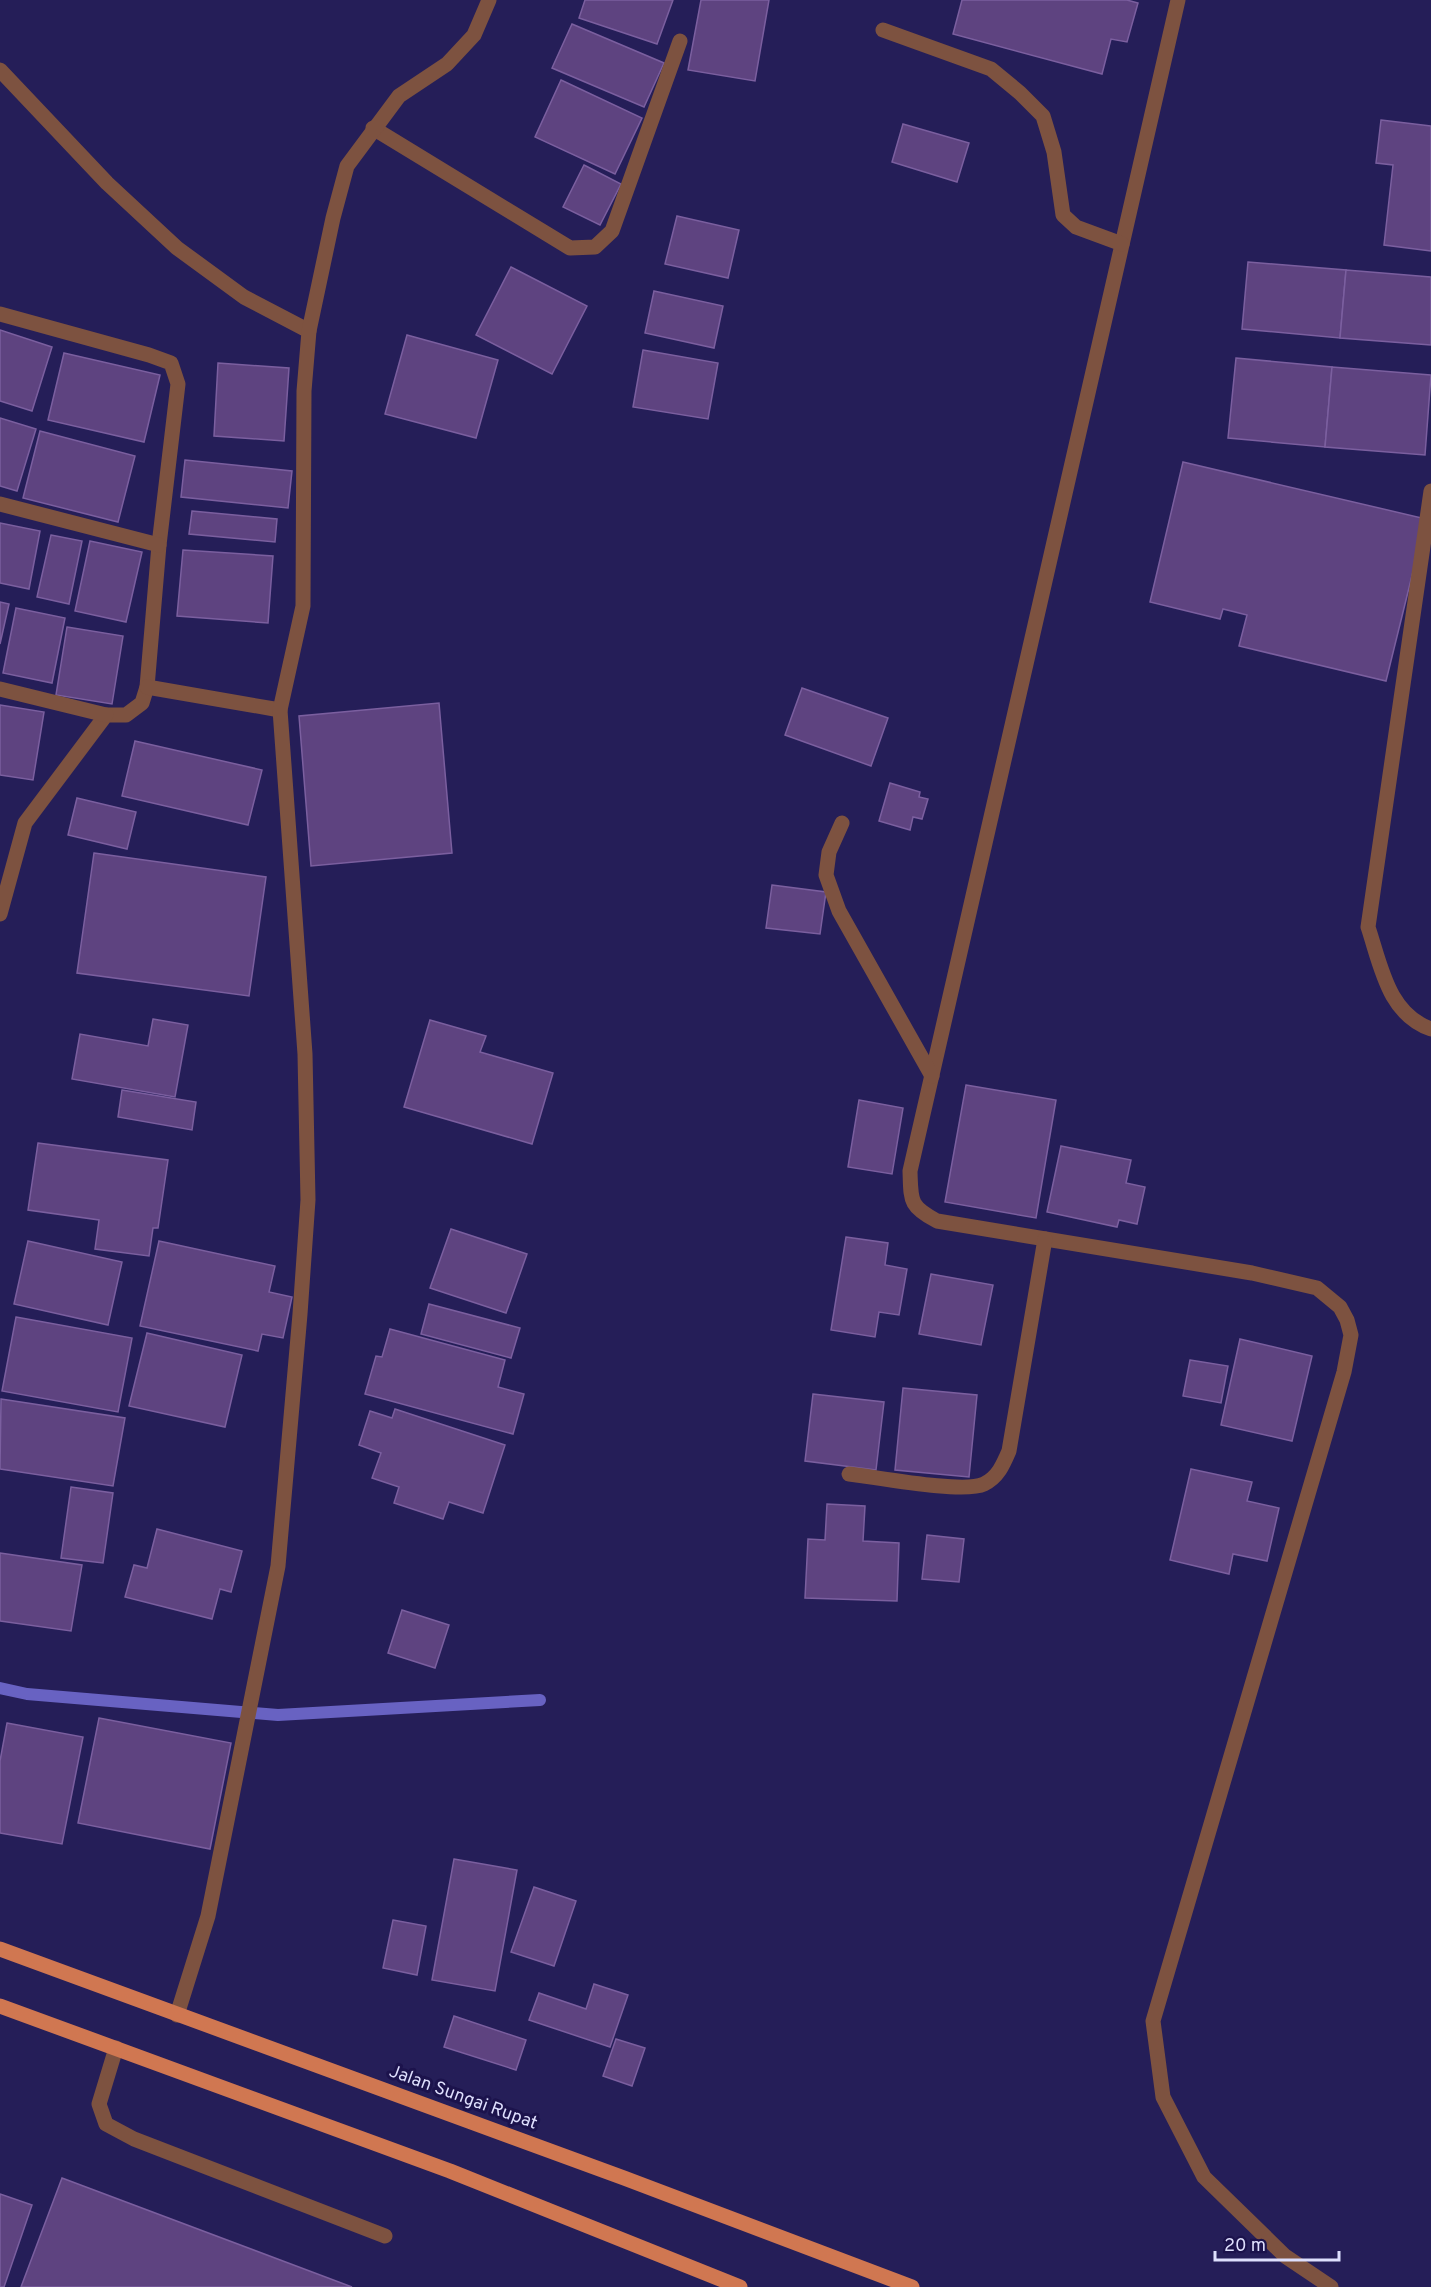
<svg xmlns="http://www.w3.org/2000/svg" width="1431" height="2287" font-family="Overpass,sans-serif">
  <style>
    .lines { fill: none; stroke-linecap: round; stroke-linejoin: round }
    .stream { stroke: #6862c2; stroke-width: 12 }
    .building { fill: #5e4380; stroke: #7b5f9f; stroke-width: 1.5 }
    .lane { stroke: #7d5240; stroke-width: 15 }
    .street { stroke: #7d5240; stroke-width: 15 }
    .primary { stroke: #d07751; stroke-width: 15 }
    .labels { text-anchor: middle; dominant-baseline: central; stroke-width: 6; stroke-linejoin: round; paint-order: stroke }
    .street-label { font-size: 18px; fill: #dedffd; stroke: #1c134c }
  </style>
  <rect width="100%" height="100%" fill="#251e58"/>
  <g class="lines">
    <polyline class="stream" points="0,1688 27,1694 278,1715 540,1700"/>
  </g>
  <g class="building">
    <polygon points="585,0 673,0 657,44 579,18"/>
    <polygon points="701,0 769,0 755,81 688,70"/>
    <polygon points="962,0 1127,0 1138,3 1127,42 1111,39 1102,74 953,34"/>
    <polygon points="572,24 664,63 644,107 552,68"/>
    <polygon points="561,80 642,118 615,174 535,137"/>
    <polygon points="1381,120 1431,126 1431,251 1384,245 1393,165 1376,163"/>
    <polygon points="903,124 969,143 957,182 892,162"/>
    <polygon points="584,165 621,184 600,225 563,207"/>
    <polygon points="677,216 739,230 728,278 665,264"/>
    <polygon points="1248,262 1346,270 1340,338 1242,329"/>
    <polygon points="511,267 587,306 552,374 476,335"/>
    <polygon points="1346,270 1431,277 1431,345 1340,338"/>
    <polygon points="654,291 723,306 714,348 645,333"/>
    <polygon points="0,330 52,347 32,411 0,401"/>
    <polygon points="407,335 498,360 476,438 385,414"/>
    <polygon points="643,350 718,363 708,419 633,407"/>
    <polygon points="64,353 160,375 144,442 48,420"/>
    <polygon points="1236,358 1332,367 1325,447 1228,438"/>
    <polygon points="218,363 289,368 284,441 214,436"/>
    <polygon points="1332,367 1431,375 1425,455 1325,447"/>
    <polygon points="0,418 36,429 17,491 0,486"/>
    <polygon points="40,431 135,456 118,522 23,498"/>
    <polygon points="185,460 292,471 288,508 181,497"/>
    <polygon points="1183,462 1426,519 1386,681 1239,646 1247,615 1223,609 1220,619 1150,602"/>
    <polygon points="192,511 277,519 275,542 189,534"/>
    <polygon points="0,523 40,531 29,589 0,583"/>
    <polygon points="51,535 82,541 69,604 37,597"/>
    <polygon points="90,541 142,552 126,622 75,611"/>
    <polygon points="183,550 273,556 268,623 177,616"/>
    <polygon points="0,602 9,604 0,644"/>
    <polygon points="16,608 65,618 52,683 3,673"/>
    <polygon points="67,627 123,636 112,704 56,695"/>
    <polygon points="802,688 888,718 871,766 785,735"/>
    <polygon points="439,703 452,853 311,866 299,716"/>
    <polygon points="0,705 44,712 33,780 0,775"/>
    <polygon points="135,741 262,770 248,825 122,796"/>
    <polygon points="890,783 920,792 919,797 928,799 922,819 913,817 910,830 879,821"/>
    <polygon points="77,798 136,812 127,849 68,835"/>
    <polygon points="94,853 266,877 249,996 77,973"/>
    <polygon points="772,885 826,892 820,934 766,928"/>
    <polygon points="153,1019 188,1025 175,1097 72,1079 80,1034 148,1046"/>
    <polygon points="430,1020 486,1036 480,1052 553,1073 532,1144 404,1107"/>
    <polygon points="966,1085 1056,1100 1036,1218 945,1202"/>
    <polygon points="122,1090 196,1102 192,1130 118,1117"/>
    <polygon points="859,1100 903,1108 892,1174 848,1167"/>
    <polygon points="38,1143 168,1160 158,1228 153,1228 149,1256 95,1249 99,1220 28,1210"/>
    <polygon points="1061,1146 1131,1160 1126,1183 1145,1187 1137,1224 1119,1220 1117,1227 1047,1212"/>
    <polygon points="451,1229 527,1254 506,1313 430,1288"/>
    <polygon points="846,1237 888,1243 885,1265 907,1269 899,1315 879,1312 875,1337 831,1330"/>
    <polygon points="28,1241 122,1262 108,1325 14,1304"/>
    <polygon points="159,1241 275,1266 269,1292 292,1297 283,1338 262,1334 258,1351 140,1326"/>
    <polygon points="931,1274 993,1285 981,1345 919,1334"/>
    <polygon points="429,1304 520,1328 511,1358 421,1334"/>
    <polygon points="16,1317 132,1338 118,1412 2,1391"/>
    <polygon points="390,1329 505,1360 498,1387 524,1394 513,1434 365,1394 376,1356 382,1357"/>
    <polygon points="147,1333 242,1355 225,1427 129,1406"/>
    <polygon points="1240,1339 1312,1356 1292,1441 1221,1425"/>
    <polygon points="1190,1360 1228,1366 1221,1403 1183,1396"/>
    <polygon points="903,1388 977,1395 969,1477 895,1470"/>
    <polygon points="813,1394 884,1402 876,1470 805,1461"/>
    <polygon points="1,1399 125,1418 113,1486 0,1469"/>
    <polygon points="395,1409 505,1445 483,1513 449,1502 443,1519 394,1503 399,1487 372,1478 381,1453 359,1445 370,1411 392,1418"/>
    <polygon points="1191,1469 1252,1482 1247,1501 1279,1508 1267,1561 1233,1554 1229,1574 1170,1560"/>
    <polygon points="71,1487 113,1493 103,1563 61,1558"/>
    <polygon points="827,1504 865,1506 863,1541 899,1543 897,1601 805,1598 808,1539 825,1540"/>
    <polygon points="157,1529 242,1551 231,1592 220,1589 212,1619 125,1597 134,1565 147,1568"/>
    <polygon points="927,1535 964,1539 959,1582 922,1579"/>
    <polygon points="0,1553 82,1565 71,1631 0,1621"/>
    <polygon points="402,1610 449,1625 435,1668 388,1653"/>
    <polygon points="99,1718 231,1743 210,1849 78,1823"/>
    <polygon points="7,1723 83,1737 62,1844 0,1833 0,1761"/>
    <polygon points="454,1859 517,1870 495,1991 432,1980"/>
    <polygon points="534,1887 576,1901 554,1966 511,1952"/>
    <polygon points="393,1920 426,1926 417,1975 383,1968"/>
    <polygon points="594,1984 628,1995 610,2047 529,2020 539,1993 586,2009"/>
    <polygon points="454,2016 526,2040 516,2070 444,2047"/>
    <polygon points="616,2039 645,2048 632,2086 603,2076"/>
    <polygon points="62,2178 352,2287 21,2287"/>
    <polygon points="0,2194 32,2205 4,2287 0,2287"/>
  </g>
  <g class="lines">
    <g class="lane">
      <path d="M1431,491L1368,927C1381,966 1388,1014 1431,1029"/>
      <polyline points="116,2048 99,2104 106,2124 134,2139 385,2236"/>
    </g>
    <g class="street">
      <path d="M1178,0L910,1171C911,1201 909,1206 937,1221L1252,1273L1317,1288L1340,1307L1347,1320L1351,1335L1344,1372L1153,2021L1163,2097L1204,2177L1285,2256L1331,2287"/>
      <polyline points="883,30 991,69 1020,93 1043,116 1054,152 1063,215 1076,227 1122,244"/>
      <polyline points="0,70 107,183 177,248 244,297 309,331"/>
      <polyline points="373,128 570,248 595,247 612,231 680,41"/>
      <polyline points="0,314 149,355 171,363 178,384 159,545 147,687 142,703 126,715 106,715 25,823 0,914"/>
      <polyline points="0,504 159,545"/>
      <polyline points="147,687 280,710"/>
      <polyline points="0,689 106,715"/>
      <polyline points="842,823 829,852 826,875 839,911 932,1076"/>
      <path d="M849,1474C876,1477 963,1494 984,1484C998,1477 1003,1465 1009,1451L1045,1239"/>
      <polyline points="177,2015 208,1916 278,1566 300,1314 308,1200 305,1054 280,710 303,606 304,391 309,331 333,218 347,166 399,96 447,64 474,35 489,0"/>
    </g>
    <g class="primary">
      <polyline points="0,1949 624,2178 912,2287"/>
      <polyline points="0,2006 450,2171 740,2287"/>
    </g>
  </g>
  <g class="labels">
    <g class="street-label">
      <text transform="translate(463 2098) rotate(20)">Jalan Sungai Rupat</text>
    </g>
  </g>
  <path d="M1215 2251v9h124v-9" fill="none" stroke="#dedffd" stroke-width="3"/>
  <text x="1224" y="2251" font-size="18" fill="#dedffd" stroke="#1c134c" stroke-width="4.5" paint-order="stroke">20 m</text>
</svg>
